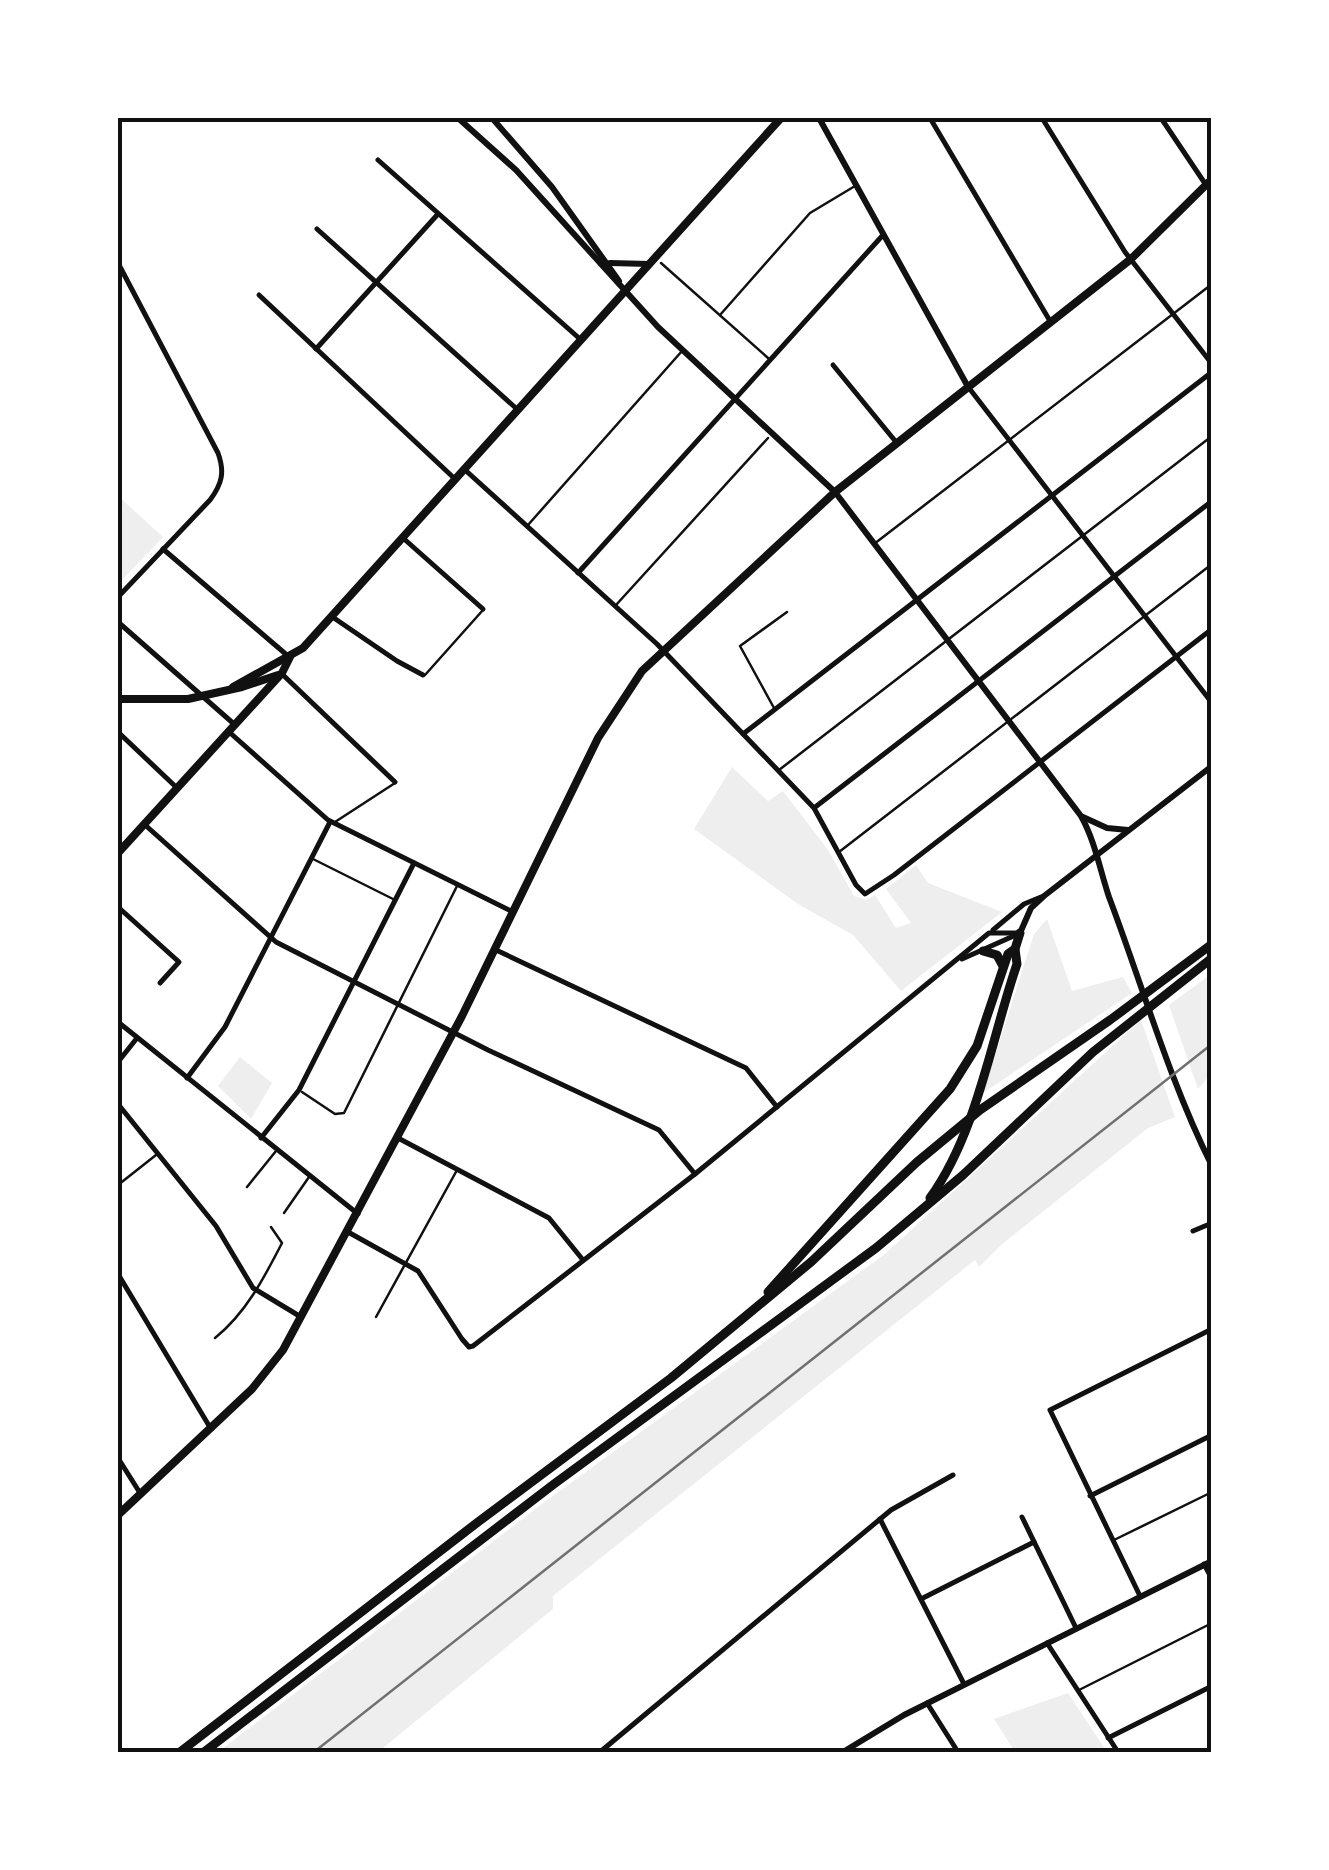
<svg xmlns="http://www.w3.org/2000/svg" width="1329" height="1870" font-family="Georgia,serif">
  <style>
    .green { fill: #eee }
    .lines { fill: none; stroke-linecap: round; stroke-linejoin: round }
    .service { stroke: #111; stroke-width: 2.5 }
    .minor { stroke: #111; stroke-width: 5 }
    .tertiary { stroke: #111; stroke-width: 6 }
    .secondary { stroke: #111; stroke-width: 6 }
    .primary { stroke: #111; stroke-width: 8 }
    .motorway { stroke: #111; stroke-width: 9 }
    .rail { stroke: #707070; stroke-width: 2.5 }
    .neatline { fill: none; stroke: #111; stroke-width: 4 }
  </style>
  <rect width="100%" height="100%" fill="#fff"/>
  <g class="green">
    <polygon points="118,496 163,537 118,584"/>
    <polygon points="732,767 768,801 783,791 828,850 854,896 866,900 875,895 896,928 911,923 886,889 916,865 928,883 1002,912 901,991 853,935 798,904 694,829"/>
    <polygon points="1047,919 1072,991 1123,977 1132,993 983,1093 1034,934"/>
    <polygon points="1211,974 1211,1074 1198,1089 1169,1005"/>
    <polygon points="1141,1020 1175,1117 1148,1128 1001,1245 979,1267 975,1260 553,1596 553,1609 378,1752 218,1752 546,1501 885,1254"/>
    <polygon points="240,1057 272,1083 251,1119 218,1086"/>
    <polygon points="1068,1693 1107,1752 1015,1752 994,1719"/>
  </g>
  <g class="lines">
    <g class="service">
      <polyline points="661,263 768,358"/>
      <polyline points="720,315 810,213 855,186"/>
      <polyline points="528,525 682,351"/>
      <polyline points="874,544 1212,284"/>
      <polyline points="616,605 768,438"/>
      <polyline points="425,675 483,610"/>
      <polyline points="774,708 740,646 787,612"/>
      <polyline points="779,770 1212,436"/>
      <polyline points="335,822 395,783"/>
      <polyline points="839,852 1212,564"/>
      <polyline points="311,858 393,899"/>
      <polyline points="302,1092 335,1114 344,1113 457,886"/>
      <polyline points="118,1185 156,1155"/>
      <polyline points="247,1187 276,1151"/>
      <polyline points="284,1213 309,1177"/>
      <polyline points="376,1317 457,1170"/>
      <path d="M215,1338C246,1313 264,1278 282,1243L271,1227"/>
      <polyline points="1114,1540 1212,1492"/>
      <polyline points="1079,1690 1212,1623"/>
      <polyline points="1202,1752 1212,1748"/>
    </g>
    <g class="minor">
      <polyline points="930,118 1050,321"/>
      <polyline points="1042,118 1125,252 1212,364"/>
      <polyline points="1161,118 1206,185"/>
      <polyline points="378,160 580,339"/>
      <polyline points="317,229 518,410"/>
      <path d="M118,263L218,453C225,472 222,484 210,500L118,597"/>
      <polyline points="259,295 455,479"/>
      <polyline points="316,349 438,214"/>
      <polyline points="833,365 896,442"/>
      <polyline points="969,388 1212,703"/>
      <polyline points="464,469 657,644 814,808 856,885 865,894 894,875 1212,629"/>
      <polyline points="403,538 483,609"/>
      <polyline points="163,549 288,656"/>
      <polyline points="578,573 883,235"/>
      <polyline points="331,616 397,661 423,675"/>
      <polyline points="118,622 234,724"/>
      <polyline points="282,674 395,782"/>
      <polyline points="228,731 328,820 513,912"/>
      <polyline points="118,732 176,787"/>
      <polyline points="743,734 1212,372"/>
      <polyline points="814,808 1212,501"/>
      <polyline points="144,824 276,942 488,1050 659,1130 695,1174"/>
      <polyline points="118,907 179,962 160,983"/>
      <polyline points="993,930 1024,904 1041,897"/>
      <polyline points="496,950 746,1068 777,1107"/>
      <polyline points="962,959 1020,933"/>
      <polyline points="118,1022 358,1214"/>
      <polyline points="118,1062 137,1038"/>
      <polyline points="187,1078 225,1027 330,822"/>
      <polyline points="118,1104 216,1226 253,1288 301,1317"/>
      <polyline points="261,1138 299,1090 414,863"/>
      <polyline points="398,1138 549,1218 583,1260"/>
      <polyline points="1193,1231 1212,1223"/>
      <polyline points="348,1232 418,1271 462,1339 469,1347 473,1346 695,1174 989,933 1018,933"/>
      <polyline points="118,1274 211,1429"/>
      <polyline points="118,1458 140,1493"/>
      <polyline points="1090,1496 1212,1435"/>
      <polyline points="1022,1517 1076,1628"/>
      <polyline points="880,1519 964,1684"/>
      <polyline points="1204,1564 1212,1579"/>
      <polyline points="1140,1596 1050,1410 1212,1329"/>
      <polyline points="921,1599 1034,1542"/>
      <polyline points="1047,1643 1118,1752"/>
      <polyline points="927,1703 958,1752"/>
      <polyline points="1108,1738 1212,1686"/>
      <polyline points="600,1752 891,1510 953,1475"/>
    </g>
    <g class="tertiary">
      <polyline points="819,118 967,385"/>
      <polyline points="843,1752 904,1715 1212,1561"/>
    </g>
    <g class="secondary">
      <path d="M458,118L516,170L658,327L835,492L1081,816C1095,841 1100,870 1109,897C1143,987 1169,1080 1212,1166"/>
      <polyline points="492,118 552,187 619,281"/>
      <polyline points="610,263 649,264"/>
      <polyline points="1083,817 1107,828 1128,830"/>
      <polyline points="1020,933 1031,908 1044,896 1212,766"/>
    </g>
    <g class="primary">
      <polyline points="233,687 303,648 781,118"/>
      <polyline points="118,699 188,699 242,687 278,675"/>
      <polyline points="118,853 282,673 290,657"/>
      <polyline points="118,1515 252,1389 283,1350 462,1016 598,738 642,671 835,492 1131,259 1212,179"/>
    </g>
    <g class="motorway">
      <polyline points="983,951 997,955 1003,966"/>
      <path d="M930,1198C977,1133 991,1040 1017,964L1015,949"/>
      <polyline points="768,1292 950,1089 977,1046 1008,954 1015,949 1020,933"/>
      <polyline points="180,1752 478,1522 671,1378 811,1262 917,1162 980,1110 1110,1020 1212,944"/>
      <polyline points="204,1752 554,1484 876,1248 963,1175 1093,1052 1212,958"/>
    </g>
    <polyline class="rail" points="314,1752 1212,1044"/>
  </g>
  <rect width="1329" height="1870" fill="none" stroke="#ffffff" stroke-width="240"/>
  <rect x="120" y="120" width="1089" height="1630" class="neatline"/>
</svg>
